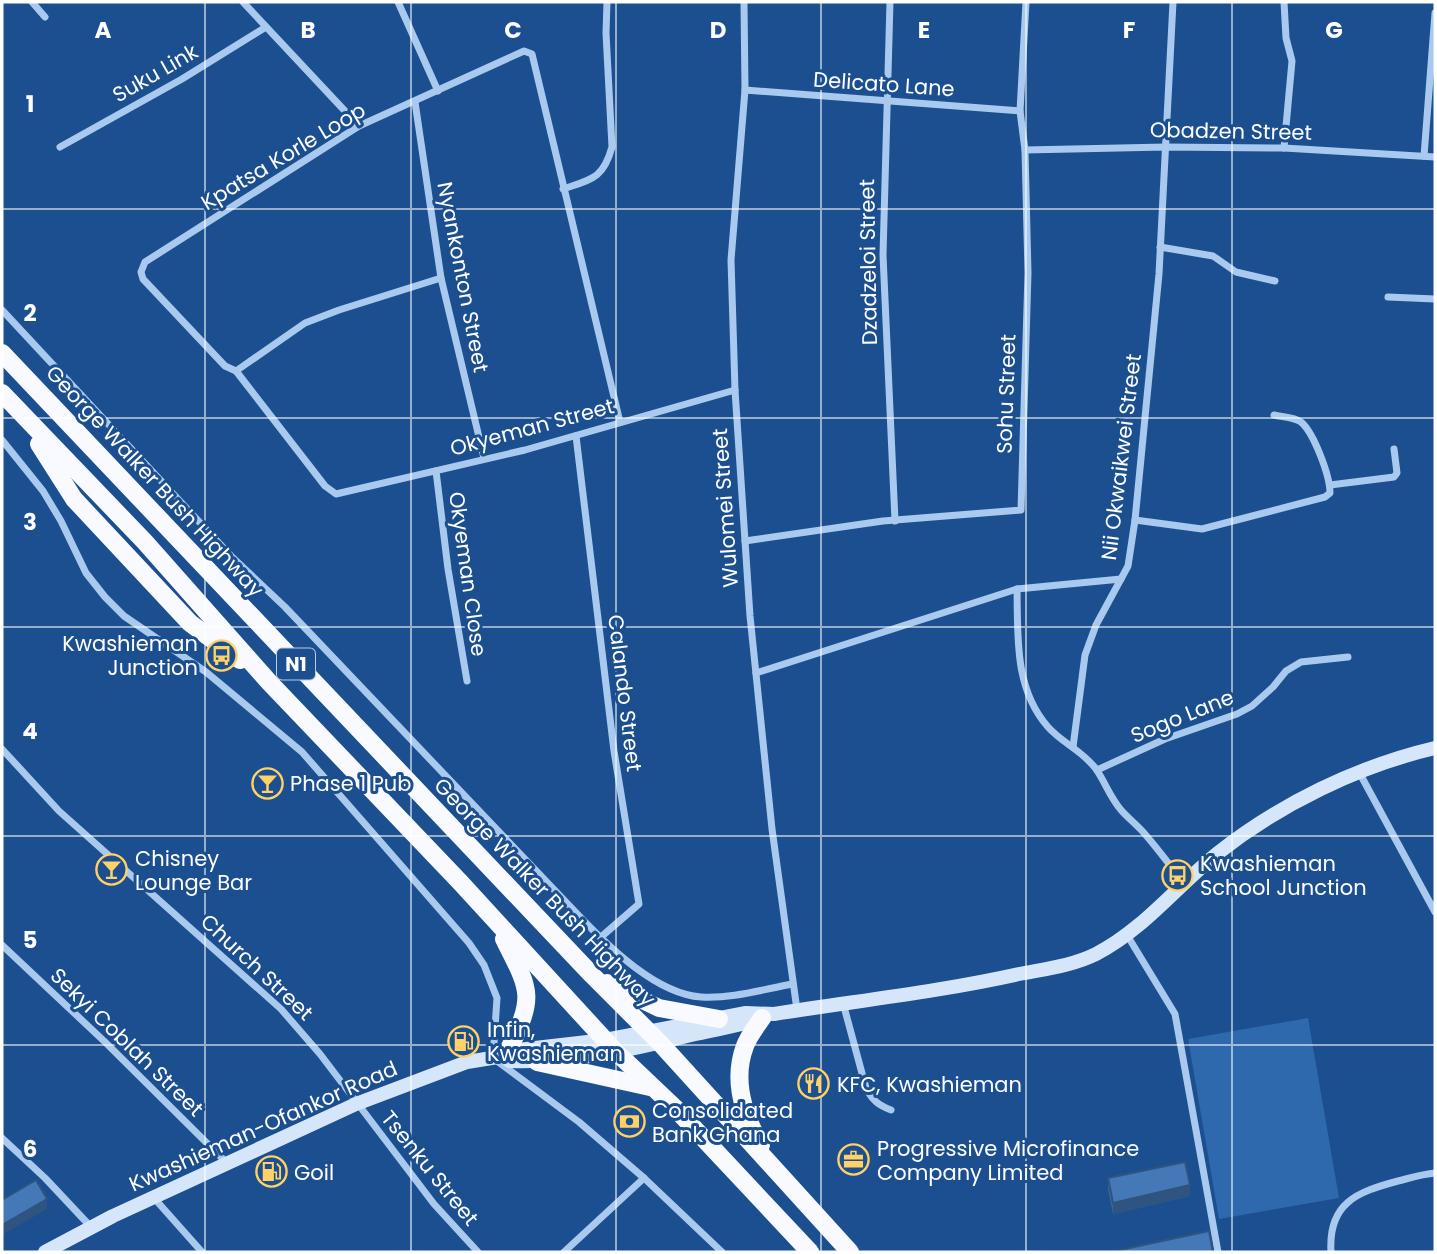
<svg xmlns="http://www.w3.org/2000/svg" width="1437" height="1254" font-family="Poppins,sans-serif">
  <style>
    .green { fill: #2e69ad }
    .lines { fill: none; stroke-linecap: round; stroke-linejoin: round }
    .minor { stroke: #a9c9ee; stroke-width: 7 }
    .secondary { stroke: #d6e6fa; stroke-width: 14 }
    .trunk { stroke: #f8faff; stroke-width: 18 }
    .wall { fill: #3a679d }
    .shaded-wall { fill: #305480 }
    .building { fill: #4478b7; stroke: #305480; stroke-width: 2 }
    .grid { fill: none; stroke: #fff; stroke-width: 2; stroke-opacity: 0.55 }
    .labels { text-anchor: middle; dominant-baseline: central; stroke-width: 6; stroke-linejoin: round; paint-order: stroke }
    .shield { fill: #1b4f8f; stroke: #bbcadd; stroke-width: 2 }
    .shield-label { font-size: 19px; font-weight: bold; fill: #fff }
    .street-label { font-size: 21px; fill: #fff; stroke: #1b4f8f }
    .poi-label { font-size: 21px; fill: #fff; stroke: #1b4f8f; text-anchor: start }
    .grid-label { font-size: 23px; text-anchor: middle; font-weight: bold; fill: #fff; stroke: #1b4f8f; stroke-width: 6; stroke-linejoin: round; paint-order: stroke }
  </style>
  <rect width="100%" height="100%" fill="#1b4f8f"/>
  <polygon class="green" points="1308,1018 1339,1198 1219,1219 1188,1039"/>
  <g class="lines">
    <g class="minor">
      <polyline points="32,2 45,17"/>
      <polyline points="243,2 359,126"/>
      <polyline points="398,2 438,91"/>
      <polyline points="744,2 745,90 731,260 735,390 750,616 772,829 797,1010"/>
      <polyline points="890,2 883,255 895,521"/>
      <polyline points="745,90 1020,111"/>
      <polyline points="415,102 441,278 484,458"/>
      <polyline points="60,147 182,79 266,27"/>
      <polyline points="1284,148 1292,61 1286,38 1284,2"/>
      <polyline points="1025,150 1166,147 1284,148 1435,157"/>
      <polyline points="1424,156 1435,13"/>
      <path d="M563,189C592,179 603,179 612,147L606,33L607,2"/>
      <polyline points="1160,247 1213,256 1236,272 1275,281"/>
      <polyline points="1388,297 1435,299"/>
      <path d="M2,310L231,556L285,607L581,918C610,948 657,994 701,997C731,999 764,989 793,984"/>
      <polyline points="236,371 305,323 339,310 441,278"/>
      <polyline points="620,422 532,54 524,51 359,126 145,262 141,272 143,279 225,366 236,371 325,486 336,494 525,450 735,390"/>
      <polyline points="576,436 614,751 639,904 601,937"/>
      <polyline points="2,440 43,491 61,521 86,573 105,597 124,616 206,672 302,752 469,943 484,965 497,998 493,1058 579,1122 644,1178 722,1252"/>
      <polyline points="436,471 448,569 467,681"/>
      <polyline points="1330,485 1394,477 1397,473 1394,449"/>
      <path d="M1135,520L1202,529L1325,497L1330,493C1330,476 1314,433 1301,422C1294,417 1282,417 1274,415"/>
      <polyline points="745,541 883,521 1021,510 1028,273 1025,150 1020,111 1026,2"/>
      <path d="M1017,589C1018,637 1014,688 1048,727C1062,743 1083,751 1096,769C1105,782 1110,797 1121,810C1128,818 1137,825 1144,833C1158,849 1171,867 1184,883"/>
      <polyline points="756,673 1017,589 1121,579"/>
      <polyline points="1073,747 1085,655 1096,625 1128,566 1135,520 1159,274 1173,2"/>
      <polyline points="2,749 59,811 281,1009 320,1054 434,1204 478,1252"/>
      <polyline points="1097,770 1165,739 1237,714 1252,706 1273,687 1286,671 1301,662 1348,657"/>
      <polyline points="1359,772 1435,912"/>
      <polyline points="1127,935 1175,1014 1218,1252"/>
      <polyline points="2,945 105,1042 228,1164"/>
      <path d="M843,1003L866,1088C872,1100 878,1105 891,1110"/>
      <polyline points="2,1138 45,1178 91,1227"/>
      <polyline points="154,1198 202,1252"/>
      <polyline points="564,1252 644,1178"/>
      <path d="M1331,1252C1328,1203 1357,1192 1398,1181C1410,1178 1423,1174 1435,1173"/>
    </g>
    <g class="secondary">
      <path d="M504,1056L508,1051L605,1040L746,1013L774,1014C855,1001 938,992 1019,974C1044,969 1072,966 1096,954C1143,930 1177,886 1218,853C1280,804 1358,766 1435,748"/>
      <path d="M45,1252L113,1216L356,1104L467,1062L504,1056L510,1061C572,1063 631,1050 691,1035C716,1029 741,1026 765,1017"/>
    </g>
    <g class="trunk">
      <polyline points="2,353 592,975 660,1043 850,1252"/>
      <polyline points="2,393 145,542 269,682 460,882 616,1052 675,1108 810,1252"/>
      <polyline points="39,444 74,499 190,623 240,660"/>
      <path d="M504,939C531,992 535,996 508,1051"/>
      <polyline points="607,983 659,1008 719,1019"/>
      <polyline points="537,1062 650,1087"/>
      <path d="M761,1145C744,1116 732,1080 745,1046C748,1037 756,1027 762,1018"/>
    </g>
  </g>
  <polygon class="wall" points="1108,1178 1190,1196 1113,1214 1108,1189"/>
  <g class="shaded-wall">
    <polygon points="1190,1185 1190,1196 1113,1214 1113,1203"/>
    <polygon points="47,1199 47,1209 2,1235 2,1225"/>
  </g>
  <g class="building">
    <polygon points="1185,1162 1190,1185 1113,1203 1108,1178"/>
    <polygon points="36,1180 47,1199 2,1225 2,1200"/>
    <polygon points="1209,1231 1213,1252 1121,1252 1120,1250"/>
  </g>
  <path class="grid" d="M205,2V1252M411,2V1252M616,2V1252M821,2V1252M1026,2V1252M1232,2V1252M2,209H1435M2,418H1435M2,627H1435M2,836H1435M2,1045H1435"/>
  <defs>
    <symbol id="bus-ring" viewBox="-11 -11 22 22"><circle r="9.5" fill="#1b4f8f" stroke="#ffd166" stroke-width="1.5"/><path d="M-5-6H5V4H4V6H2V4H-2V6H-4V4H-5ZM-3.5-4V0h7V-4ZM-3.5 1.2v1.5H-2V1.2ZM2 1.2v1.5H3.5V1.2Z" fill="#ffd166"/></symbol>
    <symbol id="bar-ring" viewBox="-11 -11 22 22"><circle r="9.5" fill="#1b4f8f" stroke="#ffd166" stroke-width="1.5"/><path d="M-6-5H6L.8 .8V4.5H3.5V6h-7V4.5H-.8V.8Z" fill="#ffd166"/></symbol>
    <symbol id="fuel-ring" viewBox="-11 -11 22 22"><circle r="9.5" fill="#1b4f8f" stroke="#ffd166" stroke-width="1.5"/><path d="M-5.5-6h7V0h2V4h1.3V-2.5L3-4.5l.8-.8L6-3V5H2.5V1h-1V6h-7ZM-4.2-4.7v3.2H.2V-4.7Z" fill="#ffd166"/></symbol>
    <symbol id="restaurant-ring" viewBox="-11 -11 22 22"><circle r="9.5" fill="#1b4f8f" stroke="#ffd166" stroke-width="1.5"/><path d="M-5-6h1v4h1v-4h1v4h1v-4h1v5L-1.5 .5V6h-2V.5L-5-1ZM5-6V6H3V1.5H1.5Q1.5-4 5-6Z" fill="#ffd166"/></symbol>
    <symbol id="bank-ring" viewBox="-11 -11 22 22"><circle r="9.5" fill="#1b4f8f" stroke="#ffd166" stroke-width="1.5"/><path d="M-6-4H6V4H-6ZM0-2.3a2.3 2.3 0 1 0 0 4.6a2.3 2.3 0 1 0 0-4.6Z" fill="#ffd166"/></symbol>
    <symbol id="office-ring" viewBox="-11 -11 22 22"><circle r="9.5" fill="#1b4f8f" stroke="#ffd166" stroke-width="1.5"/><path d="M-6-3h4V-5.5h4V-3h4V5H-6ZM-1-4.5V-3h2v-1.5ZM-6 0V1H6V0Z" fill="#ffd166"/></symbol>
  </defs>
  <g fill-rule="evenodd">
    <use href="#bus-ring" x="204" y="638" width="35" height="35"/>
    <use href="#bar-ring" x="250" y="766" width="35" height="35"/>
    <use href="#bar-ring" x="94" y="852" width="35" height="35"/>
    <use href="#bus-ring" x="1160" y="858" width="35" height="35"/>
    <use href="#fuel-ring" x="446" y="1024" width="35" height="35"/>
    <use href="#restaurant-ring" x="796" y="1066" width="35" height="35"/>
    <use href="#bank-ring" x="612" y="1104" width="35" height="35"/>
    <use href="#office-ring" x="836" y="1142" width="35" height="35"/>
    <use href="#fuel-ring" x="254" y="1154" width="35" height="35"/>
  </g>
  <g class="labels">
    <rect class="shield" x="277" y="648.5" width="38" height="31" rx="5"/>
    <g class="shield-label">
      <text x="296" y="664">N1</text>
    </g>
    <g class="street-label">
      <text transform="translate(155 73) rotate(-30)">Suku Link</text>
      <text transform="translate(884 84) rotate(4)">Delicato Lane</text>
      <text transform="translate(1231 131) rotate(1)">Obadzen Street</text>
      <text transform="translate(283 156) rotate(-31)">Kpatsa Korle Loop</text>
      <text transform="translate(868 262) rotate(-91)">Dzadzeloi Street</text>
      <text transform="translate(463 277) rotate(79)">Nyankonton Street</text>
      <text transform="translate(1006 394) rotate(-88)">Sohu Street</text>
      <text transform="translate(532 427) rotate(-15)">Okyeman Street</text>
      <text transform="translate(1121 457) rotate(-83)">Nii Okwaikwei Street</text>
      <text transform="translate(155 481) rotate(47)">George Walker Bush Highway</text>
      <text transform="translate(725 508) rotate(-94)">Wulomei Street</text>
      <text transform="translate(468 574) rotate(82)">Okyeman Close</text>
      <text transform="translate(625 693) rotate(83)">Calando Street</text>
      <text transform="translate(1182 716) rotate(-22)">Sogo Lane</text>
      <text transform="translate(545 892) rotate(46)">George Walker Bush Highway</text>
      <text transform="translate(257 967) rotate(43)">Church Street</text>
      <text transform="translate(127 1042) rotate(44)">Sekyi Coblah Street</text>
      <text transform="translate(263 1126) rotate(-24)">Kwashieman-Ofankor Road</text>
      <text transform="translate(430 1168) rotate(51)">Tsenku Street</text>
    </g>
    <g class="poi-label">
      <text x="198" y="643" text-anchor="end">Kwashieman<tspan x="198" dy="24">Junction</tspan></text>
      <text x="290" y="783">Phase 1 Pub</text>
      <text x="135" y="858">Chisney<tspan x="135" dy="24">Lounge Bar</tspan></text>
      <text x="1200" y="863">Kwashieman<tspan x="1200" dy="24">School Junction</tspan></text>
      <text x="487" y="1029">Infin,<tspan x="487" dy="24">Kwashieman</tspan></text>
      <text x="837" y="1084">KFC, Kwashieman</text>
      <text x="652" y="1110">Consolidated<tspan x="652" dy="24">Bank Ghana</tspan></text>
      <text x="877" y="1148">Progressive Microfinance<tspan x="877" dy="24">Company Limited</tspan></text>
      <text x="294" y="1172">Goil</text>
    </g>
  </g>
  <g class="grid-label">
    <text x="103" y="38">A</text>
    <text x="308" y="38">B</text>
    <text x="513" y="38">C</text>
    <text x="718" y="38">D</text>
    <text x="924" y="38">E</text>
    <text x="1129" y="38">F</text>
    <text x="1334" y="38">G</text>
    <text x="30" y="112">1</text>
    <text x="30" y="321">2</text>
    <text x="30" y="530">3</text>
    <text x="30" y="739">4</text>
    <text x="30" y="948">5</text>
    <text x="30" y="1157">6</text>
  </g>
  <rect width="1437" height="1254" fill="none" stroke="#ffffff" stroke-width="7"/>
</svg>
